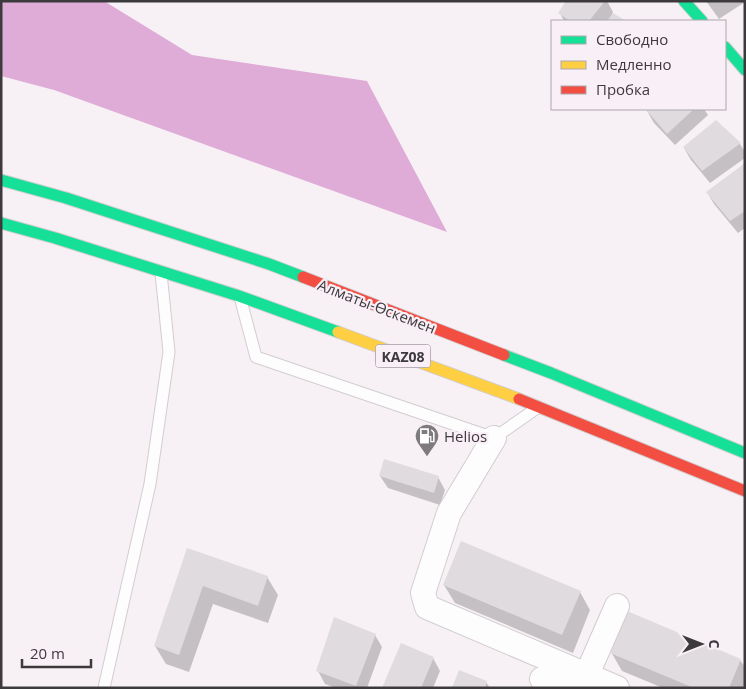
<svg xmlns="http://www.w3.org/2000/svg" width="746" height="689" font-family="'Open Sans',sans-serif">
  <style>
    .water { fill: #deacd6 }
    .shadow { fill: #0003 }
    .building { fill: #dfdbde }
    .lines { fill: none; stroke-linecap: round; stroke-linejoin: round }
    .lane-casing { stroke: #d1cdd0; stroke-width: 13 }
    .street-casing { stroke: #d1cdd0; stroke-width: 26 }
    .fast-casing { stroke: #d1cdd0; stroke-width: 13 }
    .slow-casing { stroke: #d1cdd0; stroke-width: 13 }
    .jam-casing { stroke: #d1cdd0; stroke-width: 13 }
    .lane { stroke: #fefdfe; stroke-width: 11 }
    .street { stroke: #fefdfe; stroke-width: 24 }
    .fast { stroke: #16e098; stroke-width: 11 }
    .slow { stroke: #ffcf43; stroke-width: 11 }
    .jam { stroke: #f24e42; stroke-width: 11 }
    .labels { text-anchor: middle; dominant-baseline: central; stroke-width: 4.5; stroke-linejoin: round; paint-order: stroke }
    .shield { fill: #f9eff7; stroke: #757075; stroke-width: 1 }
    .shield-label { font-size: 14px; font-weight: bold; fill: #3d3a3d }
    .street-label { font-size: 15px; fill: #3d3a3d; stroke: #f9eff7 }
    .poi-label { font-size: 15px; fill: #3d3a3d; stroke: #f9eff7; text-anchor: start }
  </style>
  <rect width="100%" height="100%" fill="#f7f1f6"/>
  <polygon class="water" points="1,1 104,1 192,55 367,81 447,232 54,90 1,76"/>
  <g class="shadow">
    <polygon points="568,1 607,1 613,12 612,14 624,21 564,21 560,13"/>
    <polygon points="706,1 745,1 745,2 719,19"/>
    <polygon points="649,109 704,109 708,115 675,145 654,123 647,111"/>
    <polygon points="716,121 740,144 745,152 745,158 710,183 691,160 684,148"/>
    <polygon points="745,165 745,228 738,233 714,204 707,192"/>
    <polygon points="380,476 438,477 445,490 440,505 388,488"/>
    <polygon points="188,550 267,577 278,595 268,623 213,604 189,672 166,664 155,646"/>
    <polygon points="444,585 580,592 590,610 573,653 455,603"/>
    <polygon points="375,635 382,647 367,688 336,688 325,684 318,671"/>
    <polygon points="611,652 740,660 745,667 745,688 663,688 622,671"/>
    <polygon points="433,658 440,671 433,688 383,688"/>
    <polygon points="486,682 490,688 453,688"/>
  </g>
  <g class="building">
    <polygon points="566,1 605,1 589,21 570,21 558,13"/>
    <polygon points="613,13 626,21 607,21"/>
    <polygon points="647,109 694,109 667,134 646,110"/>
    <polygon points="716,120 741,143 702,171 683,147"/>
    <polygon points="745,163 745,211 730,221 706,192"/>
    <polygon points="384,459 439,476 434,493 379,476"/>
    <polygon points="461,541 581,591 562,635 443,585"/>
    <polygon points="187,548 268,576 258,606 203,586 179,655 154,646"/>
    <polygon points="627,611 741,659 729,688 694,688 610,653"/>
    <polygon points="334,617 376,634 356,686 316,671"/>
    <polygon points="401,643 434,657 421,688 382,688"/>
    <polygon points="459,670 487,681 485,688 452,688"/>
  </g>
  <g class="lines">
    <defs>
      <g id="lane">
        <polyline points="240,297 256,357 494,438 537,408"/>
        <polyline points="104,688 150,484 169,352 161,273"/>
      </g>
      <g id="street">
        <polyline points="494,438 449,513 423,593 427,607 617,688"/>
        <polyline points="542,679 562,688"/>
        <polyline points="581,688 617,606"/>
      </g>
      <g id="fast">
        <polyline points="684,1 702,21"/>
        <polyline points="725,47 745,70"/>
        <polyline points="1,180 66,198 269,264 303,277"/>
        <polyline points="1,223 55,238 239,296 338,332"/>
        <polyline points="504,355 551,373 745,453"/>
      </g>
      <polyline id="slow" points="338,332 519,399"/>
      <g id="jam">
        <polyline points="303,277 504,355"/>
        <polyline points="519,399 745,491"/>
      </g>
    </defs>
    <use href="#lane" class="lane-casing"/>
    <use href="#street" class="street-casing"/>
    <use href="#fast" class="fast-casing"/>
    <use href="#slow" class="slow-casing"/>
    <use href="#jam" class="jam-casing"/>
    <use href="#lane" class="lane"/>
    <use href="#street" class="street"/>
    <use href="#fast" class="fast"/>
    <use href="#slow" class="slow"/>
    <use href="#jam" class="jam"/>
  </g>
  <defs>
    <symbol id="fuel-pin" viewBox="-11 -11 22 30"><path d="M0 17L-7.5 6A9.5 9.5 0 1 1 7.5 6Z" fill="#7e7a7e" stroke="#f9eff7"/><path d="M-5.5-6h7V0h2V4h1.3V-2.5L3-4.5l.8-.8L6-3V5H2.5V1h-1V6h-7ZM-4.2-4.7v3.2H.2V-4.7Z" fill="#fff"/></symbol>
  </defs>
  <g fill-rule="evenodd">
    <use href="#fuel-pin" x="413" y="422" width="28" height="38"/>
  </g>
  <g class="labels">
    <rect class="shield" x="375.5" y="344.5" width="55" height="23" rx="4"/>
    <g class="shield-label">
      <text x="403" y="356">KAZ08</text>
    </g>
    <g class="street-label">
      <text transform="translate(377 306) rotate(21)">Алматы-Өскемен</text>
    </g>
    <g class="poi-label">
      <text x="444" y="436">Helios</text>
    </g>
  </g>
  <rect width="746" height="689" fill="none" stroke="#3d3a3d" stroke-width="5"/>
  <rect x="551" y="20" width="175" height="90" fill="#f9eff7" stroke="#aea7ad"/>
  <rect x="561" y="36" width="25" height="8" fill="#16e098" stroke="#aea7ad"/>
  <text x="596" y="45" font-size="15" fill="#3d3a3d">Свободно</text>
  <rect x="561" y="61" width="25" height="8" fill="#ffcf43" stroke="#aea7ad"/>
  <text x="596" y="70" font-size="15" fill="#3d3a3d">Медленно</text>
  <rect x="561" y="86" width="25" height="8" fill="#f24e42" stroke="#aea7ad"/>
  <text x="596" y="95" font-size="15" fill="#3d3a3d">Пробка</text>
  <g transform="translate(701 644) rotate(90)" stroke="#f9eff7" stroke-width="4" paint-order="stroke">
  <path d="M0-4L9 19L0 12L-9 19Z" fill="#3d3a3d"/>
  <text y="-8" font-size="14" font-weight="bold" text-anchor="middle" fill="#3d3a3d">С</text>
  </g>
  <path d="M22 659v8h69v-8" fill="none" stroke="#3d3a3d" stroke-width="2.5"/>
  <text x="30" y="659" font-size="15" fill="#3d3a3d" stroke="#f9eff7" stroke-width="4" paint-order="stroke">20 m</text>
</svg>
